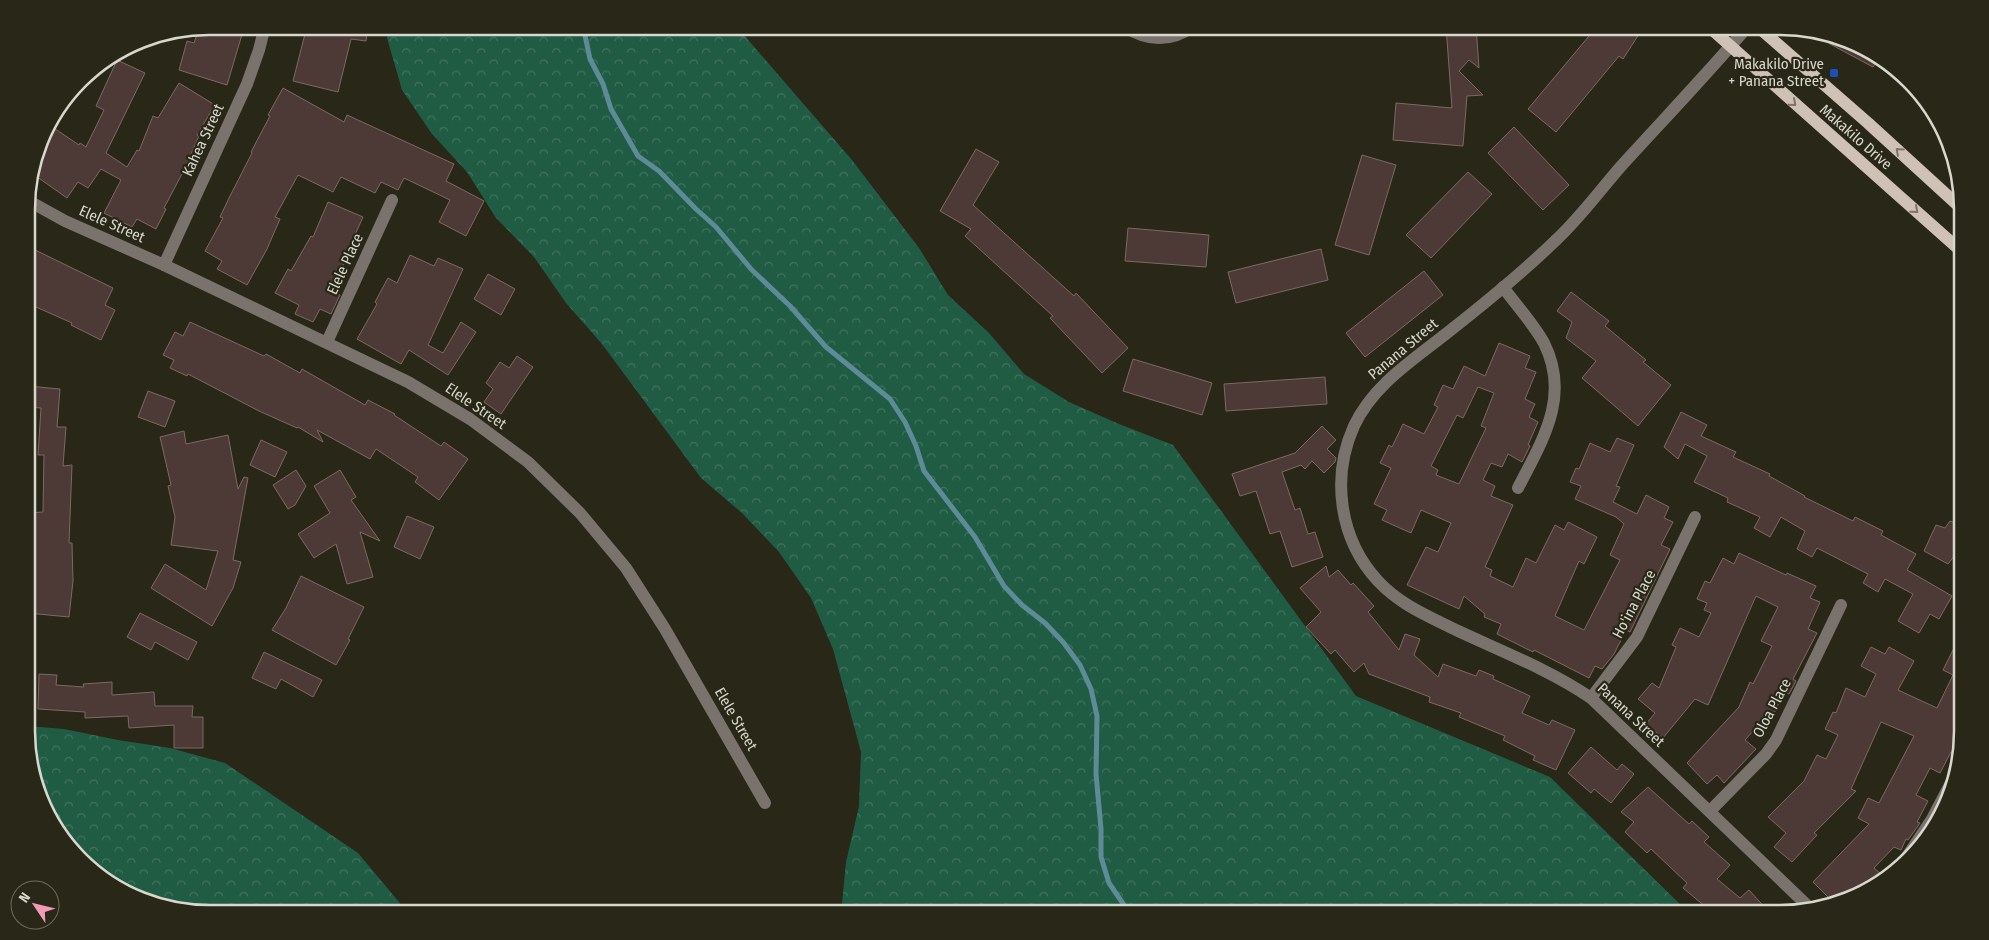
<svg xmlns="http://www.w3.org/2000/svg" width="1989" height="940" font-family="'Fira Sans Condensed',sans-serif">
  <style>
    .forest { fill: url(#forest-crowns) }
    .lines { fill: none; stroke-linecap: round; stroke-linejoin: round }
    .stream { stroke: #5e8b98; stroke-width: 5 }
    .building { fill: #4d3a36; stroke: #7d6964; fill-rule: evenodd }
    .minor { stroke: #7a736d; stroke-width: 12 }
    .major { stroke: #cfc1b5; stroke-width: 12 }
    .oneway { stroke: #7c7466 }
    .transit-dot { fill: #1a4fb4; stroke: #292717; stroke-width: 2 }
    .labels { text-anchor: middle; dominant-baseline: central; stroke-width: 4.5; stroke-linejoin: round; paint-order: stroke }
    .poi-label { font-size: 15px; fill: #d8d7cd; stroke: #292717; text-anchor: end }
    .street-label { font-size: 15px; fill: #d8d7cd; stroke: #292717 }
    .rim { fill: none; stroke: #d8d7cd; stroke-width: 2.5 }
  </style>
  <defs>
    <pattern id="forest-crowns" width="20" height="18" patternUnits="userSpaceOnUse" patternTransform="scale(1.25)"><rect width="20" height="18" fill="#205c44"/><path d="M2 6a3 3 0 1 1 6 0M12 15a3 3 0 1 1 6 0" fill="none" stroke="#40735e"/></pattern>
  </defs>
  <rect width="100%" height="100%" fill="#292717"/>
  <g class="forest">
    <polygon points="389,26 736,26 852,160 919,248 948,295 989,333 1024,374 1069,402 1119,424 1173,445 1356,696 1550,777 1689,913 841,914 846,862 859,806 861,752 833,649 811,598 779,552 742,513 701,478 602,344 566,303 534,257 496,218 467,172 432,134 402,90 387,38"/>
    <polygon points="28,726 64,729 118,740 170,748 225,763 358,853 409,914 209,914 139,900 64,842 28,755"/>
  </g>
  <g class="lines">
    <polyline class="stream" points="583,26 590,59 603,84 611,109 638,156 659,171 696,209 716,227 751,269 790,306 826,347 890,399 905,422 916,446 924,471 975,537 1004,586 1022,605 1045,623 1063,642 1080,665 1091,689 1097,716 1096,774 1101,829 1101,857 1109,883 1124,905 1133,914"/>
  </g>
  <g class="building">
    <polygon points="209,26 230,26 243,31 227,85 179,70 187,41 194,43 199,28"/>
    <polygon points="307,26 368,26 366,41 351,39 338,92 293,81"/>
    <polygon points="1446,26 1476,26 1479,68 1469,60 1459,71 1483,95 1467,96 1463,146 1393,140 1396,103 1452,108"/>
    <polygon points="1575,26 1635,26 1641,31 1623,59 1619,56 1556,132 1528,109 1589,36"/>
    <polygon points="1818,34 1850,40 1877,61 1873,67 1817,37"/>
    <polygon points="117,60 145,73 106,153 127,167 137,150 139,151 153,116 158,118 179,83 215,105 197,135 199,136 183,172 164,208 166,209 156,229 137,219 132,227 104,213 121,180 101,169 88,188 78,182 67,198 33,174 45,128 48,124 79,145 80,143 86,147 104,110 96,106"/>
    <polygon points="283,88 344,122 347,115 454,164 446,181 484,201 466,236 439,222 450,200 404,178 398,190 381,182 375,193 341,177 333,192 298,175 275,217 280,219 267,249 247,285 217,269 222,261 205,251 223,218 220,217 229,198 252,153 251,152 270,116 268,115"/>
    <polygon points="1514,127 1569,185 1543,210 1488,153"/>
    <polygon points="976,149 999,162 973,205 1074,296 1076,293 1128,348 1102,373 1050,318 1053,316 965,236 971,229 940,211"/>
    <polygon points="1362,155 1396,165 1369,255 1335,245"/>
    <polygon points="1468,172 1492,194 1431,258 1406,235"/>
    <polygon points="328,202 363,217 346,255 348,257 329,290 340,295 331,314 320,309 313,322 295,314 299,305 275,293 288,269 291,271 311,236 313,237"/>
    <polygon points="1128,228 1209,235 1206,267 1125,261"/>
    <polygon points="27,246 113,288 105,305 115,310 101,340 71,325 72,323 27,303"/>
    <polygon points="1321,249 1328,280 1236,303 1228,272"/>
    <polygon points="410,255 434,266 438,258 463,269 428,345 443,353 461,322 476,332 448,375 409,350 401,364 357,339 377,304 375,302 388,278 397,283"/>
    <polygon points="1424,271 1443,295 1365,357 1346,333"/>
    <polygon points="488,274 515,289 501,315 474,299"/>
    <polygon points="1571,292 1609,321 1605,326 1646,360 1643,362 1671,385 1638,426 1582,378 1596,361 1566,338 1572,322 1557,311"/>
    <polygon points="190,322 264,356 266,354 300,373 302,369 365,405 368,400 395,414 394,415 441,446 444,442 468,459 439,500 415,482 418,477 376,449 370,459 317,430 323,442 298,427 297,428 259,411 188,374 187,376 170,368 174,360 163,355 175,332 183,336"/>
    <path d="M1499,343L1530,356L1525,368L1536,372L1525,399L1535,404L1529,417L1538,422L1528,445L1530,446L1522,462L1508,454L1502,467L1491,463L1483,480L1495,486L1491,496L1513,505L1485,567L1492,570L1490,576L1513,587L1526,558L1536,563L1555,525L1564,530L1568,522L1597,537L1584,564L1579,561L1555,616L1584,630L1620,560L1610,555L1624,524L1616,517L1575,499L1581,486L1570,482L1576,468L1579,469L1590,443L1610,452L1617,438L1634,445L1616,486L1620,487L1613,502L1637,514L1646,495L1669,507L1664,518L1673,522L1661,545L1670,549L1630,632L1626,630L1614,654L1602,669L1595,666L1589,678L1534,650L1533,652L1497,634L1501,624L1484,617L1485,614L1464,596L1459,609L1407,585L1426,547L1438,552L1451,523L1421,510L1411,533L1382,520L1387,510L1374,504L1391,468L1380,463L1389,445L1392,447L1403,424L1424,434L1438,407L1434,405L1443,385L1453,389L1464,366L1485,376ZM1478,387L1494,393L1481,426L1486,428L1459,484L1436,475L1438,470L1431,466L1457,415L1463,418Z"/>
    <polygon points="517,356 533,367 501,414 484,402 493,389 486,383 500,362 509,368"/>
    <polygon points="1133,359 1212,383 1202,415 1123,391"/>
    <polygon points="1325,377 1327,404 1226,411 1224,384"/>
    <polygon points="28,386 60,389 57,427 66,427 63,466 72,465 69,543 72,543 73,581 69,617 28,613 27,513 43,512 44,455 38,455 41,408 27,407"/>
    <polygon points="148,391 175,401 165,427 138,417"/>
    <polygon points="1681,412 1707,425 1701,436 1736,452 1733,457 1770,474 1769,476 1805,496 1804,497 1853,521 1855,517 1883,531 1881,535 1916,554 1907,570 1952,596 1939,619 1930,614 1919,633 1898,621 1913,594 1885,579 1878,592 1863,583 1868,574 1817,548 1812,557 1797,549 1805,531 1781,517 1770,537 1754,528 1760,517 1727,502 1728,498 1694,482 1707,456 1685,444 1678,459 1664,447"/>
    <polygon points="1322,426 1336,440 1327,449 1336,458 1335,462 1324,473 1312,461 1305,469 1301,465 1282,472 1295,510 1300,508 1308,534 1315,532 1323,557 1292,567 1280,531 1270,534 1256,491 1240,496 1232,474 1295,453"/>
    <polygon points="184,431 186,444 228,435 238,489 244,477 248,478 233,560 241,562 233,588 212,626 151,588 165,564 206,590 218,551 171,545 175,517 168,486 171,485 160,437"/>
    <polygon points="261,440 287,452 275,477 250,465"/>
    <polygon points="296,470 306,486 295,505 288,509 273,485"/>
    <polygon points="340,470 356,497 351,500 380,541 360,532 373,577 347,584 336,544 314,558 298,534 330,513 314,486"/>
    <polygon points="407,516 434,527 420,559 394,547"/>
    <polygon points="1950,521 1962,525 1962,559 1955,555 1948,564 1924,551 1936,525 1945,528"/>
    <polygon points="1739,553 1786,575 1787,573 1816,586 1810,598 1820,602 1808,629 1817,633 1793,679 1796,681 1789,694 1784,692 1770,722 1764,719 1745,740 1756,749 1724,783 1717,775 1707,784 1687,763 1739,707 1750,682 1753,684 1772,646 1761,641 1778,607 1756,596 1708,705 1695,699 1663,738 1646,724 1655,713 1638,699 1652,683 1659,688 1676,647 1672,645 1680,628 1699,637 1711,613 1704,610 1707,603 1697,599 1705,581 1710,583 1723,558 1734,564"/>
    <polygon points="1326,566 1329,577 1338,570 1351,585 1353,583 1374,606 1368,612 1399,650 1405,634 1420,639 1414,655 1438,677 1443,664 1476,676 1479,670 1494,676 1493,679 1530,696 1522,713 1549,725 1552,720 1575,730 1556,770 1533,760 1535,756 1503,740 1505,736 1459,717 1461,713 1429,702 1430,697 1369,674 1364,663 1354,672 1335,650 1331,654 1306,627 1321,612 1300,588"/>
    <polygon points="301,576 364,607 348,639 350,640 336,665 272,630 286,608"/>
    <polygon points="140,613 197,642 188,660 155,642 151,650 127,637"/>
    <polygon points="1962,632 1963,719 1956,733 1961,736 1954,754 1951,752 1940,773 1930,768 1916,795 1928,801 1917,822 1920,823 1908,840 1906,839 1901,850 1894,847 1874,868 1883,876 1870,888 1849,899 1843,894 1834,903 1813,882 1869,824 1858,818 1868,798 1879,803 1914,736 1881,722 1851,789 1856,791 1814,833 1817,835 1792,862 1774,847 1786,833 1768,817 1804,781 1817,755 1826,759 1838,735 1825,729 1833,712 1836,713 1846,688 1865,697 1876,674 1861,666 1871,647 1885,654 1889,647 1914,661 1898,690 1937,708 1953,675 1943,670"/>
    <polygon points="264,652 322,680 313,697 281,679 276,689 252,678"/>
    <polygon points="39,674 57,675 56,685 84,687 83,684 112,682 112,695 154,692 155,706 193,706 192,717 203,717 203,748 174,748 174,725 129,728 128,716 85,718 85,712 38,709"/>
    <polygon points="1591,747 1617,770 1622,764 1634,774 1611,803 1594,789 1591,793 1568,773"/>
    <polygon points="1648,787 1689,824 1692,821 1709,837 1704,842 1730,865 1717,879 1740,898 1749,890 1770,913 1713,913 1683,888 1687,883 1651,849 1647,853 1625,832 1634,822 1621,812"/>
  </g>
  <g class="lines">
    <g class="minor">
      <path d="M1124,26C1146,41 1171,43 1193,26"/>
      <path d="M1748,26C1708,73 1665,118 1623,164C1600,190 1580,218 1555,241C1521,274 1484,304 1447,333C1413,360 1373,385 1354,426C1331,477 1339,539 1378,581C1399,604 1428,616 1456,630C1501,651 1550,670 1591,698L1811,909"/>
      <polyline points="27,200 65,221 164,265 408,382 470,419 528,462 580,513 626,568 665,629 765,803"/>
      <polyline points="164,265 247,84 259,50 265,26"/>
      <path d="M1503,287C1516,305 1533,323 1544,343C1571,397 1542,441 1518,488"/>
      <polyline points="327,342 392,200"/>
      <polyline points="1591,698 1637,637 1695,517"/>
      <polyline points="1710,811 1766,754 1776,740 1841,605"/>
      <polyline points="1902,864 1932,819 1954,777"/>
    </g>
    <g class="major">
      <polyline points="1708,26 1961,251"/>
      <polyline points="1757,26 1868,123 1961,208"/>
    </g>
  </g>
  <defs><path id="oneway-chevron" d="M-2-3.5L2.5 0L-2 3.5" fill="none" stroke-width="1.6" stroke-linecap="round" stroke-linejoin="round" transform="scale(1.25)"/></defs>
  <g class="oneway">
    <use href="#oneway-chevron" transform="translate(1793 103) rotate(41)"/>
    <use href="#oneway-chevron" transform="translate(1899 151) rotate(-138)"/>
    <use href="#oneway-chevron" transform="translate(1915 210) rotate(41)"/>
  </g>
  <rect class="transit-dot" x="1829" y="68" width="10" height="10" rx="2.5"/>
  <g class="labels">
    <g class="poi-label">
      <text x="1824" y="64">Makakilo Drive<tspan x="1824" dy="17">+ Panana Street</tspan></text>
    </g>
    <g class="street-label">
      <text transform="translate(1856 137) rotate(41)">Makakilo Drive</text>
      <text transform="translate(203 140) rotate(-65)">Kahea Street</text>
      <text transform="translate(112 224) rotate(24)">Elele Street</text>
      <text transform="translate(345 264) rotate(-65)">Elele Place</text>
      <text transform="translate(1403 349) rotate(-40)">Panana Street</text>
      <text transform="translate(476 406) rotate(34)">Elele Street</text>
      <text transform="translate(1634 604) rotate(-62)">Ho'ina Place</text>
      <text transform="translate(1772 708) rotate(-62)">Oloa Place</text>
      <text transform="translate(1631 715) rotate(43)">Panana Street</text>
      <text transform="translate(736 719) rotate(60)">Elele Street</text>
    </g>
  </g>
  <path d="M0 0H1989V940H0ZM209 35H1780A174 174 0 0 1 1954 209V731A174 174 0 0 1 1780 905H209A174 174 0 0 1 35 731V209A174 174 0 0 1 209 35Z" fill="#292717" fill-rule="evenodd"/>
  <path class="rim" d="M209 35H1780A174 174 0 0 1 1954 209V731A174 174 0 0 1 1780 905H209A174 174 0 0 1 35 731V209A174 174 0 0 1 209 35Z"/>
  <g transform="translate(35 905) rotate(305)"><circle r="24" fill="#292717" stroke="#6f6d60"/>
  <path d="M0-4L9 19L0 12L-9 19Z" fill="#f09ab5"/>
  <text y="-8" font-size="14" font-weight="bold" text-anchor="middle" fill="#d8d7cd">N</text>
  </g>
</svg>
